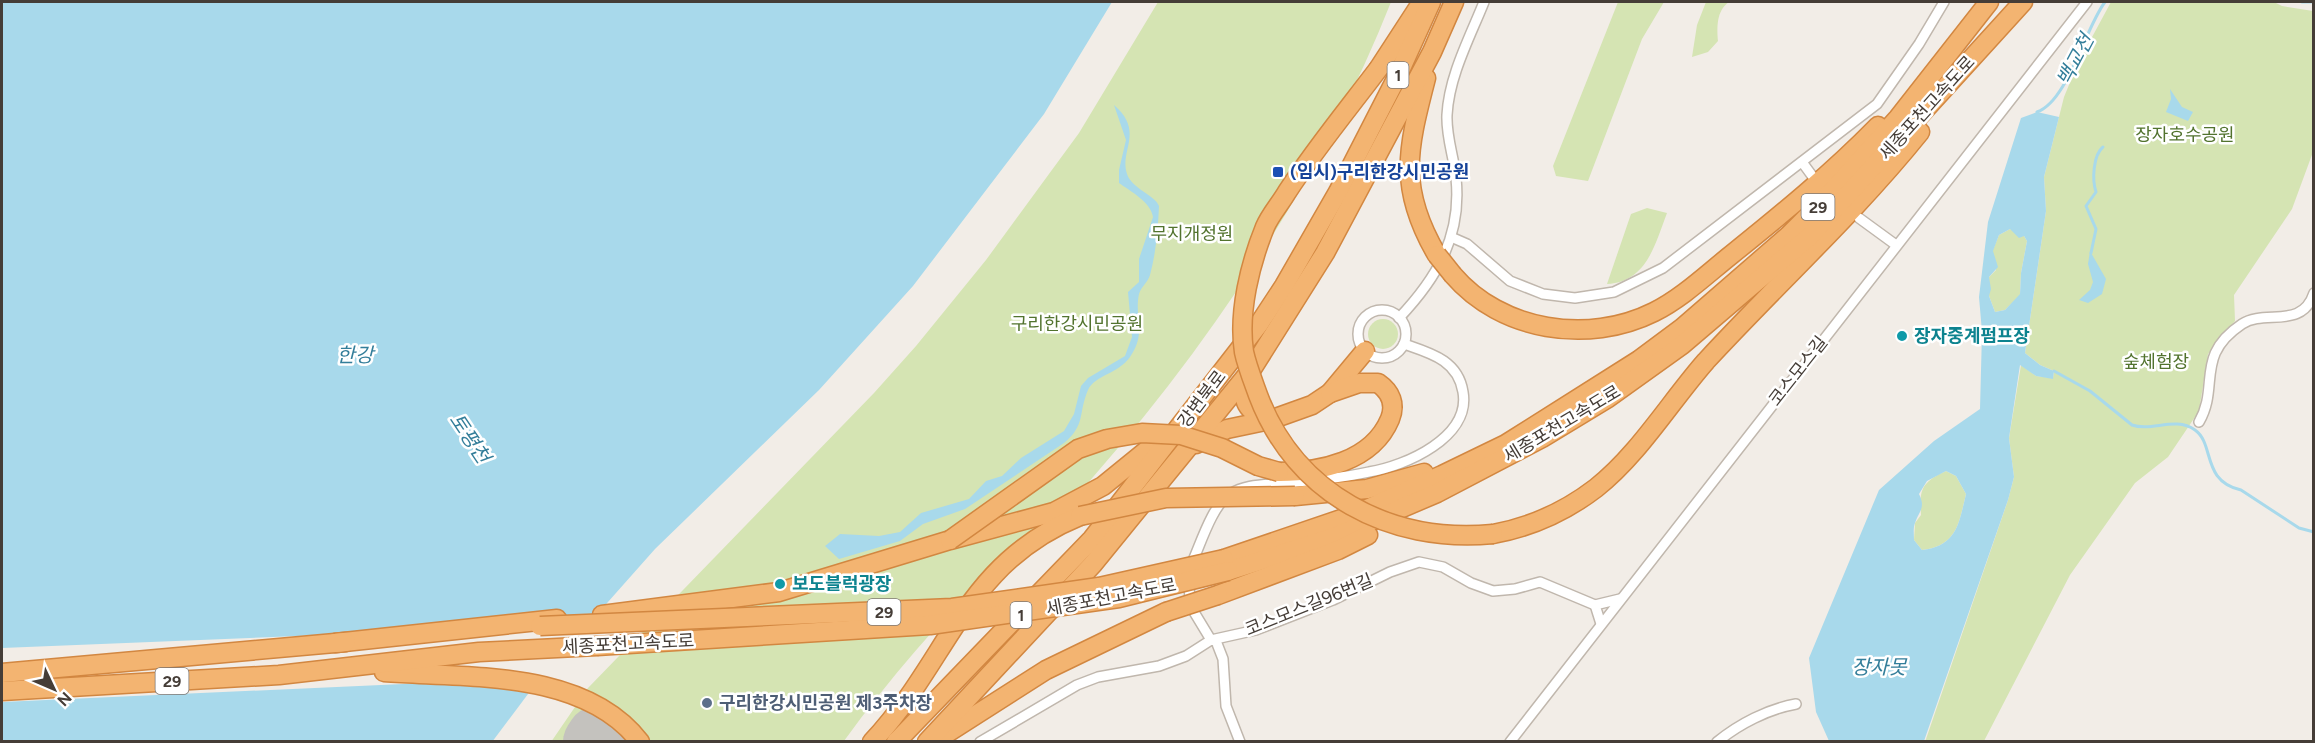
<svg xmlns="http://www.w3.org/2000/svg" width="2315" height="743" font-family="Figtree,'Noto Sans KR',sans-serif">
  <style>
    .green { fill: #d5e4b3 }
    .water { fill: #a8d9eb; fill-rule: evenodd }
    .pier { fill: #f2ede7 }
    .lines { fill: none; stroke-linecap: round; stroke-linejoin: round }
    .stream { stroke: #a8d9eb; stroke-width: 3 }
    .runway { stroke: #c4c2be; stroke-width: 60 }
    .street-casing { stroke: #c0b7ad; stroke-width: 12 }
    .highway-casing { stroke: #d28741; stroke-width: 21 }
    .street { stroke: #fff; stroke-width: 9 }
    .highway { stroke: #f3b471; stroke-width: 18 }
    .highway-bridge-casing { stroke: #d28741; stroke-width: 21; stroke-linecap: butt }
    .highway-bridge { stroke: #f3b471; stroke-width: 18 }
    .transit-dot { fill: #1a4fb4; stroke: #fff; stroke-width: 2 }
    .culture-dot { fill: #0f9aa8; stroke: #fff; stroke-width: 2 }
    .service-dot { fill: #5c6f8a; stroke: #fff; stroke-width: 2 }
    .labels { text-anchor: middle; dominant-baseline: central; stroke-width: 5; stroke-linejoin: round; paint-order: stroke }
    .shield { fill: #fff; stroke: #7d7773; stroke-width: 1.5 }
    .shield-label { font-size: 16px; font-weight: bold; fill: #453d37 }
    .street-label { font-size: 18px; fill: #453d37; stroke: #fff }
    .park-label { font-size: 18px; fill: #52732e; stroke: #fff }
    .transit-label { font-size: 18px; font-weight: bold; fill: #164399; stroke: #fff; text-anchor: start }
    .culture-label { font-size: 18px; font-weight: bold; fill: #0d838f; stroke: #fff; text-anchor: start }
    .service-label { font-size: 18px; font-weight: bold; fill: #4e5e75; stroke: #fff; text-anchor: start }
    .water-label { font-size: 20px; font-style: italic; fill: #337e9a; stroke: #fff }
  </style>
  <rect width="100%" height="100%" fill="#f2ede7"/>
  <g class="green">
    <path d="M1158,2H1391C1314,196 1193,370 1052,523C1036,540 1013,549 996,565C941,619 889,679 844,741L551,742L588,688L874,393L916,346L986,260L1079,133Z"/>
    <polygon points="1618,2 1664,2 1642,39 1588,181 1556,176 1553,166"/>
    <path d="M1706,2H1729C1716,11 1717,28 1718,41L1708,52L1692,57L1697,25Z"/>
    <polygon points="2111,2 2274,2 2282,6 2313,11 2313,152 2292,209 2234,295 2235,321 2208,354 2199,411 2168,457 2135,483 2070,575 1984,741 1925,742 2008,500 2014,477 2009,438 2021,365 2036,376 2053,378 2054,371 2040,365 2025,353 2046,211 2044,177 2064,97 2078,63"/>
    <path d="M1647,208L1667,213C1655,244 1647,282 1607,284L1631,214Z"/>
    <polygon points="2010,229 2024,236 2027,241 2021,273 2020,295 2005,310 1995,312 1989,296 1989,277 1996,270 1992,252 1999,235"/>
    <circle cx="1383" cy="334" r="15"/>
    <path d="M1946,471L1956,476L1966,494C1959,523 1957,546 1922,550L1914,540L1915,523L1921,515C1919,489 1922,482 1946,471Z"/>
  </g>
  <g class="water">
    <polygon points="2,2 1112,2 1044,114 913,286 819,390 655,549 537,682 492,742 2,741"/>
    <polygon points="2170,89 2182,107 2193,112 2188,121 2166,112 2171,99"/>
    <path d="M1114,105C1145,132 1119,150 1127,174C1132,189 1155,195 1159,206C1158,229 1156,253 1150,275C1148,282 1141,287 1139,294C1134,318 1147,333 1130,357C1118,374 1095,375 1088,390C1078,413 1086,425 1064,443L965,509L923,524L900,541L839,559L825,546L840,534L879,536L900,532L921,513L969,499L986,481L1002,476L1021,458L1064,431L1074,414L1081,386L1088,378L1125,356L1132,337L1128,292L1139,282V259L1153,217C1151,202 1130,191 1119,183V170L1126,140Z"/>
    <path d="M2037,112L2059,117L2044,177L2046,211L2025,353L2040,365L2054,371L2053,379L2036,376L2020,365L2009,438L2014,477L2008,500L1924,741H1829L1816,712L1809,658L1879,490L1934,441L1980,409L1982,332L1979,297L1988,222L2021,118ZM2010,229L2019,238L2024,236L2027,241L2021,273L2020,294L2005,310L1995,312L1989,296L1991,289L1989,277L1998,267L1993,251L1999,235ZM1946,471L1956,476L1966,494C1959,523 1957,546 1922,550L1914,540C1914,535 1913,528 1915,523C1919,511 1926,508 1919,494L1927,481Z"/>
    <polygon points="2090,251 2106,279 2102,294 2088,303 2079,300 2090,290 2093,282 2088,264"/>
  </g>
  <polygon class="pier" points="597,620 540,684 425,683 2,702 2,648 548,626"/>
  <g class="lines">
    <g class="stream">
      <polyline points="2302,2 2314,2"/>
      <path d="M2037,112C2068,101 2085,28 2105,2"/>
      <path d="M2091,253L2096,229L2086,206L2096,192C2092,180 2093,155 2103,147"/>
      <path d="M2054,371L2090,391L2132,425C2152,432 2175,416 2195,430C2215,444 2201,481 2241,490L2299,528L2314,532"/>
    </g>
    <polyline class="runway" points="593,742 597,736"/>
    <defs>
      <g id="street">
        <polyline points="1802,162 1813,177"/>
        <polyline points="1859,218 1896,245"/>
        <polyline points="1451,237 1467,244 1510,281 1543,294 1575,298 1614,292 1663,268 1877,104 1919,44 1944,2"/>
        <circle cx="1382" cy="334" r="24"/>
        <path d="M1399,318C1437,278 1462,236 1456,178C1454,157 1446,137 1447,115C1449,76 1470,37 1484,2"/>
        <path d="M2199,422C2220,386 2194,356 2242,324C2265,309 2302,330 2314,293"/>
        <path d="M1191,565C1200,546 1212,505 1230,494C1246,484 1264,485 1283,483C1311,481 1341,478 1369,472C1406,466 1471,437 1463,392C1458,360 1430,353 1404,344"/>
        <polyline points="1188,579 1191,607 1211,640 1216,641 1223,659 1226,706 1240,742"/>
        <polyline points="1601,624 1595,605 1620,599"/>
        <polyline points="980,742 1077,685 1098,677 1159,666 1186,656 1211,640 1256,630 1333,600 1390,572 1419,562 1443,567 1471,583 1493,591 1515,589 1540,582 1595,605"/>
        <polyline points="1510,742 2087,2"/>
        <path d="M1717,742C1739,724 1768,709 1796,704"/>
      </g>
      <g id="highway">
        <polyline points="1379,68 1420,5"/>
        <path d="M1426,78C1408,148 1397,187 1437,255"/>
        <path d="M1453,275C1501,331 1588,345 1654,312C1682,298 1706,275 1731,255C1782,214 1832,173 1878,126"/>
        <path d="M1249,377C1239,401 1247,412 1270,420"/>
        <polyline points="1196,444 1227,429 1270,420 1312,405 1330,393 1365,351"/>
        <path d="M1279,472C1320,472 1372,462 1390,419C1396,404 1391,392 1378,383H1359L1330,393"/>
        <polyline points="1295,496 1367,489 1424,473"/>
        <path d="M1493,534C1531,527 1566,511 1596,488C1639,454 1670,402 1706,361C1777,284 1854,214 1920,132"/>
        <polyline points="1224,559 1356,514 1442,475 1506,444 1639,360 1682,328 1788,236 1824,200 1898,118 1989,2"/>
        <polyline points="1228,571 1334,537 1437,493 1542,438 1608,398 1682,345 1810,236 2023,2"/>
        <polyline points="1218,595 1338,550 1368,535"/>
        <polyline points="602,615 779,592 950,540 1054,512 1103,486 1162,438"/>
        <polyline points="335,643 557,619"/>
        <path d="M384,672C466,678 584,669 640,742"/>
        <polyline points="2,673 346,642"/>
        <polyline points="2,691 279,675 479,652 597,646"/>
        <polyline points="941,737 1046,670 1166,612"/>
        <path d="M872,742C950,659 964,563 1080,516"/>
        <polyline points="896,742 1092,539 1259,324 1284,286 1338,192 1398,75 1431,2"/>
        <polyline points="927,742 1093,564 1252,369 1325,253 1432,52 1454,2"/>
      </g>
    </defs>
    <use href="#street" class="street-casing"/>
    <use href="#highway" class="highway-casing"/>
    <use href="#street" class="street"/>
    <use href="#highway" class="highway"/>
    <defs>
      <g id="highway-bridge">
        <path d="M1379,68C1348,109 1315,149 1287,192C1280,204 1270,215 1265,227C1250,264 1238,312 1244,352C1247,366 1253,381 1258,395C1295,494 1390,544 1493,534"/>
        <polyline points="1437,255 1453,275"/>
        <polyline points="1080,516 1166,498 1295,496"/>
        <polyline points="950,540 1078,449 1107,439 1142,433 1181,435 1222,448 1258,466 1279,472"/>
        <polyline points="1166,612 1218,595"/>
        <polyline points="540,626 952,608 1099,587 1224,559"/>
        <polyline points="597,646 930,625 1119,598 1228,571"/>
      </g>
    </defs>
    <use href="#highway-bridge" class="highway-bridge-casing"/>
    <use href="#highway-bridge" class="highway-bridge"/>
  </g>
  <rect class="transit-dot" x="1272" y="166" width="12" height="12" rx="3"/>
  <g class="culture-dot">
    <circle cx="1902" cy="336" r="6"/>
    <circle cx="780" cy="584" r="6"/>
  </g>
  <circle class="service-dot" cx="707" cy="703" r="6"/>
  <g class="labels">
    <g class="shield">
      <rect x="1387.5" y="62" width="21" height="26" rx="4.5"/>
      <rect x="1801.5" y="194" width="33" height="26" rx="4.5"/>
      <rect x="867.5" y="599" width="33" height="26" rx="4.5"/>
      <rect x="1010.5" y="602" width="21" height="26" rx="4.5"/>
      <rect x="155.5" y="668" width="33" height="26" rx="4.5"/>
    </g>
    <g class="shield-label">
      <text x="1398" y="75">1</text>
      <text x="1818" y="207">29</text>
      <text x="884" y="612">29</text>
      <text x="1021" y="615">1</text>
      <text x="172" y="681">29</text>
    </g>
    <g class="street-label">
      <text transform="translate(1927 108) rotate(-48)">세종포천고속도로</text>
      <text transform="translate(1798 371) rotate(-52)">코스모스길</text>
      <text transform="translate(1202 399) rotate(-53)">강변북로</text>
      <text transform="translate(1562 424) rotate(-31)">세종포천고속도로</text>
      <text transform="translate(1111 597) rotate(-11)">세종포천고속도로</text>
      <text transform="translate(1309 605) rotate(-22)">코스모스길96번길</text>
      <text transform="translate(628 644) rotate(-3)">세종포천고속도로</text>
    </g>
    <g class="park-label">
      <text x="2185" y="135">장자호수공원</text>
      <text x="1192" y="234">무지개정원</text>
      <text x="1077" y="324">구리한강시민공원</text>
      <text x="2156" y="362">숲체험장</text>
    </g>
    <g class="transit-label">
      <text x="1290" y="172">(임시)구리한강시민공원</text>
    </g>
    <g class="culture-label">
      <text x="1914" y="336">장자중계펌프장</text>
      <text x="792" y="584">보도블럭광장</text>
    </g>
    <g class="service-label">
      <text x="719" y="703">구리한강시민공원 제3주차장</text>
    </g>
    <g class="water-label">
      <text transform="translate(2075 60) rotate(-62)">백교천</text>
      <text x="355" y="355">한강</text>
      <text transform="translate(470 438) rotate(56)">토평천</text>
      <text x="1879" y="667">장자못</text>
    </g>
  </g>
  <rect width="2315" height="743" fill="none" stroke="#453d37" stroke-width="6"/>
  <g transform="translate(54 689) rotate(134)" stroke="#ffffff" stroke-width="4.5" paint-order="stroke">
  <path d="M0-4.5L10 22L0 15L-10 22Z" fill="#453d37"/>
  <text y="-9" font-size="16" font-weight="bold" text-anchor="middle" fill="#453d37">N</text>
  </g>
</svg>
